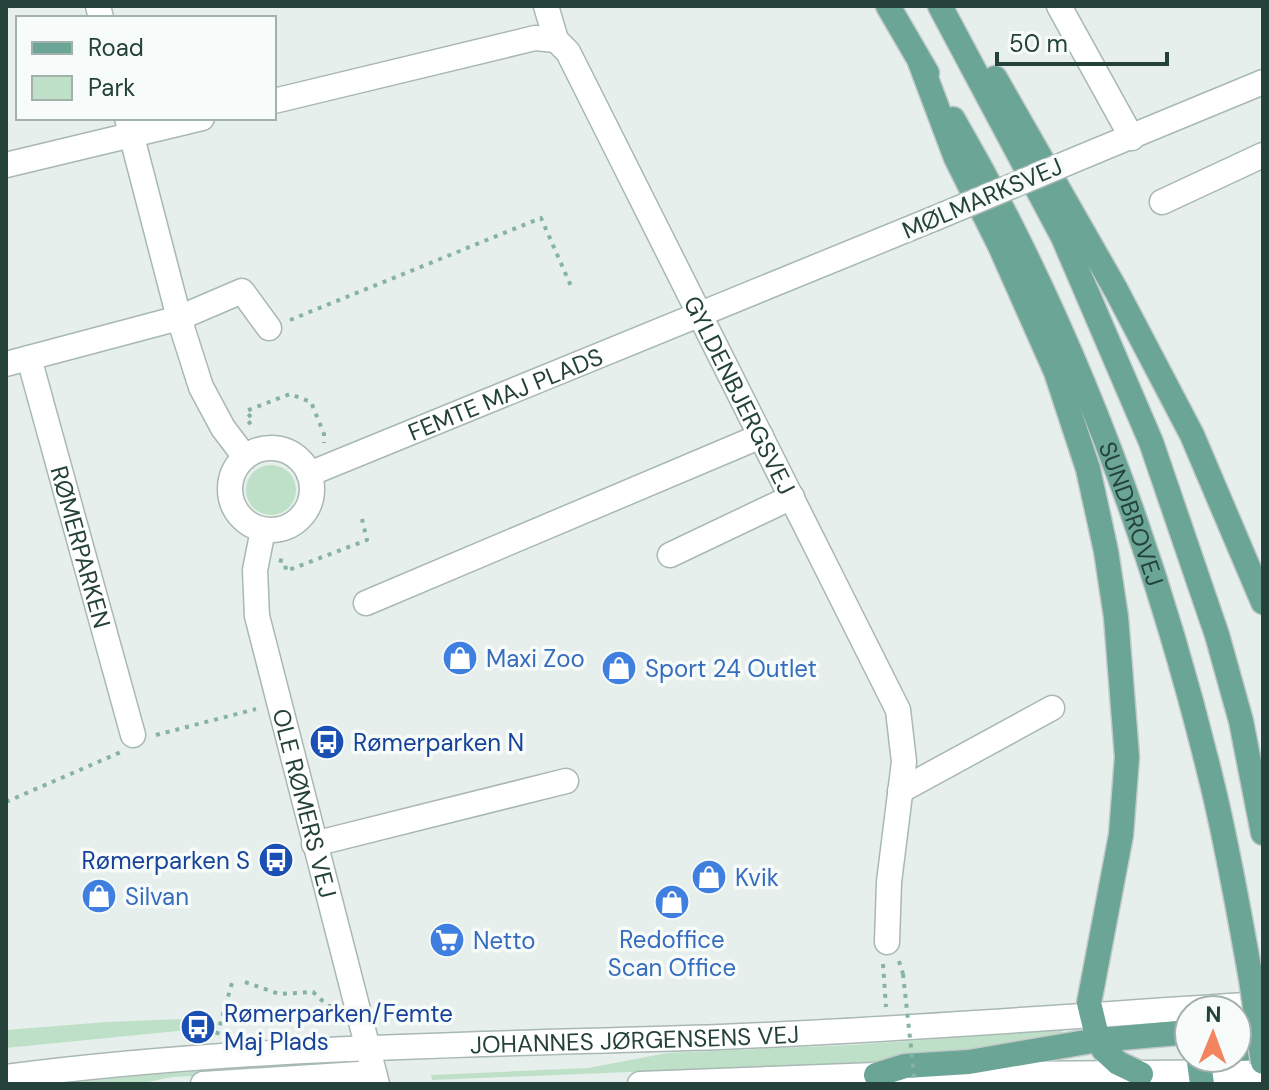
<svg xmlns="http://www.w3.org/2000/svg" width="1269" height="1090" font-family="'DM Sans',sans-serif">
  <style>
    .green { fill: #bfe0c8 }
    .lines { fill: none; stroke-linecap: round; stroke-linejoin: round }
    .minor-casing { stroke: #a8b8b2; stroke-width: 27 }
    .major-casing { stroke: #c2cac8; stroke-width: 27 }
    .path { stroke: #86b3a5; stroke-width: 4; stroke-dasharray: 4 6; stroke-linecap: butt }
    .minor { stroke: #fff; stroke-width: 24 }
    .major { stroke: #6aa596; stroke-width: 24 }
    .minor-bridge-casing { stroke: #a8b8b2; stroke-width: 27; stroke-linecap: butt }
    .major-bridge-casing { stroke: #c2cac8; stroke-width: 27; stroke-linecap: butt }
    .path-bridge { stroke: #86b3a5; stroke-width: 4; stroke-dasharray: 4 6; stroke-linecap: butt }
    .minor-bridge { stroke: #fff; stroke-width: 24 }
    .major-bridge { stroke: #6aa596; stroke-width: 24 }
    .labels { text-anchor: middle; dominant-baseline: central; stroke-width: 7; stroke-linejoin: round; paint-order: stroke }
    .street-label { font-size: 24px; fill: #24423a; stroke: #f7fbf9 }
    .shop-label { font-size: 24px; fill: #366cbe; stroke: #f7fbf9; text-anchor: start }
    .transit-label { font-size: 24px; fill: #164399; stroke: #f7fbf9; text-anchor: start }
  </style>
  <rect width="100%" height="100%" fill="#e6efeb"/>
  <g class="green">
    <circle cx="271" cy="490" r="25"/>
    <polygon points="207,1018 207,1021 188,1022 188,1030 6,1048 6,1030 107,1022"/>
    <polygon points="1062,1030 1063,1039 878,1062 432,1080 431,1075 588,1068 667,1053 851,1045"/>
    <polygon points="317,1064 318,1071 172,1077 138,1084 59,1084 157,1074"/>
  </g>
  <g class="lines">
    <defs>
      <g id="minor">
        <polyline points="98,6 101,18"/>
        <path id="s1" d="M546,6L556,40L568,52L898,710L904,762L889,882L887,942"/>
        <polyline points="1059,6 1132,138"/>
        <polyline points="274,101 535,38 556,40"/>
        <polyline points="127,118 179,318 201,387 223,428 245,457"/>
        <polyline points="1096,151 1263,82"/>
        <polyline points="6,165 202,118"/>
        <polyline points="1162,202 1263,155"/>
        <path id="s2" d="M29,358L133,735"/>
        <polyline points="6,364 179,318 242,291 269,328"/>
        <circle cx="271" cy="489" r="41"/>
        <path id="s3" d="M309,474L933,219"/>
        <path id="s4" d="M263,530L255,570L257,616L377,1084"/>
        <polyline points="670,555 792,497"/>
        <polyline points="366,603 761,436"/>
        <polyline points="900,791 1052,708"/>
        <polyline points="314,844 566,781"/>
        <path id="s5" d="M6,1077C242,1046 482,1045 720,1037C901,1030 1082,1015 1263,1004"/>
        <polyline points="203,1084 374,1073"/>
        <polyline points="640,1084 876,1075 1263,1072"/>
      </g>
      <g id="major">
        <polyline points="888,6 927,73"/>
        <polyline points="940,6 1063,237 1151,442 1217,635 1241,721 1263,833"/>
        <polyline points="920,62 956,158 1000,246 1056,372 1088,469 1106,551 1116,617 1127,757 1121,835 1089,1003 1098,1040 1104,1050 1118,1063 1141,1074"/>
        <polyline points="995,78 1116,290 1192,435 1263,602"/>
        <path id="s6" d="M953,119C1072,324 1156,552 1212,783C1228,848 1239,913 1251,979"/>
        <polyline points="1237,1029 1263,1028"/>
        <polyline points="1237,1049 1263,1048"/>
        <polyline points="1202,1058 1199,1062 1202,1084"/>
        <polyline points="876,1075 905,1066 969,1062 1098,1040 1189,1032"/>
      </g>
    </defs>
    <use href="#minor" class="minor-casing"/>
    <use href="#major" class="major-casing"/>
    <g class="path">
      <polyline points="290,320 541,218 571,286"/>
      <polyline points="248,424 253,420 246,411 290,394 311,402 324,434 324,443"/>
      <polyline points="279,560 285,562 286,571 367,540 362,519"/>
      <polyline points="156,735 256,709"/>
      <polyline points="6,802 121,752"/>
      <polyline points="899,961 903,974"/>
      <polyline points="883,964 886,1007"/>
      <polyline points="245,982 279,994 313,992 328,1006 335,1006"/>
      <polyline points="217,1035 232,983"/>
    </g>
    <use href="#minor" class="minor"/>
    <use href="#major" class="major"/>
    <defs>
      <polyline id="minor-bridge" points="933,219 1096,151"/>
      <polyline id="major-bridge" points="1251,979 1263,1062"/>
    </defs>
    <use href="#minor-bridge" class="minor-bridge-casing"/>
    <use href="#major-bridge" class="major-bridge-casing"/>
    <polyline class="path-bridge" points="903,974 915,1084"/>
    <use href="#minor-bridge" class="minor-bridge"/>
    <use href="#major-bridge" class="major-bridge"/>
  </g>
  <defs>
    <symbol id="shop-disc" viewBox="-11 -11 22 22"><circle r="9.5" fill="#3f7fe0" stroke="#f7fbf9"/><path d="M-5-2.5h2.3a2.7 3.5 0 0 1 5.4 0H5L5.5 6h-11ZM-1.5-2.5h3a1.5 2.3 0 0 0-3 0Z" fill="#fff"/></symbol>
    <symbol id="bus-disc" viewBox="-11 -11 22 22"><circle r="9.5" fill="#1a4fb4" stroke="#f7fbf9"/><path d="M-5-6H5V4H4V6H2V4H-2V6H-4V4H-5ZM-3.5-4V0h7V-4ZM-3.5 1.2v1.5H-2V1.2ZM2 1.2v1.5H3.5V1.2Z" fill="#fff"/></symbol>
    <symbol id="supermarket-disc" viewBox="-11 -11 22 22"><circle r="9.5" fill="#3f7fe0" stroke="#f7fbf9"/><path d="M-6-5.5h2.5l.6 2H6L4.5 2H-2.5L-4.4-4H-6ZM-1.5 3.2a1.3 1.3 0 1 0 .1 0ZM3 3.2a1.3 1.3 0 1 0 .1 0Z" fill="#fff"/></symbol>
  </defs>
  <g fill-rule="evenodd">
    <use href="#shop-disc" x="440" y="638" width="40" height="40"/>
    <use href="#shop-disc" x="599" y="648" width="40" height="40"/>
    <use href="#bus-disc" x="307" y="722" width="40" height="40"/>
    <use href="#bus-disc" x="256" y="840" width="40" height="40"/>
    <use href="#shop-disc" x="689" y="857" width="40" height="40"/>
    <use href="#shop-disc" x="79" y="876" width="40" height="40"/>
    <use href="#shop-disc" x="652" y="882" width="40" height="40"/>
    <use href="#supermarket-disc" x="427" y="920" width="40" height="40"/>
    <use href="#bus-disc" x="178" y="1007" width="40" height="40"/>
  </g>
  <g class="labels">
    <g class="street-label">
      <text transform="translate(982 198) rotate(-23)">MØLMARKSVEJ</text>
      <text stroke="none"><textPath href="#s3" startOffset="212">FEMTE MAJ PLADS</textPath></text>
      <text stroke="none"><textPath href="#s1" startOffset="436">GYLDENBJERGSVEJ</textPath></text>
      <text stroke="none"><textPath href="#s6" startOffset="434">SUNDBROVEJ</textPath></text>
      <text stroke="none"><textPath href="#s2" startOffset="196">RØMERPARKEN</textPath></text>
      <text stroke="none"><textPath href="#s4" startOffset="280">OLE RØMERS VEJ</textPath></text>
      <text stroke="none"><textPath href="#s5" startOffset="630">JOHANNES JØRGENSENS VEJ</textPath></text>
    </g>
    <g class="shop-label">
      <text x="486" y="658">Maxi Zoo</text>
      <text x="645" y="668">Sport 24 Outlet</text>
      <text x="735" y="877">Kvik</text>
      <text x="125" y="896">Silvan</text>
      <text x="672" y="939" text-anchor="middle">Redoffice<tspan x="672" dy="28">Scan Office</tspan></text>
      <text x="473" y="940">Netto</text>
    </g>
    <g class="transit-label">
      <text x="353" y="742">Rømerparken N</text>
      <text x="250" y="860" text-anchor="end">Rømerparken S</text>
      <text x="224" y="1013">Rømerparken/Femte<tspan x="224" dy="28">Maj Plads</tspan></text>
    </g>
  </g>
  <rect width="1269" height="1090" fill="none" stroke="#24423a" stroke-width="16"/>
  <rect x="16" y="16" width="260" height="104" fill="#f7fbf9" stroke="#a3b1ad" stroke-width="2"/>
  <rect x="32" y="42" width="40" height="12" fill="#6aa596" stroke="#a3b1ad" stroke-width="2"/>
  <text x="88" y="56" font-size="24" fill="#24423a">Road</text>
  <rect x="32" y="76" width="40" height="24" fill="#bfe0c8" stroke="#a3b1ad" stroke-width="2"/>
  <text x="88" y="96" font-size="24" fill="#24423a">Park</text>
  <g transform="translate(1213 1034) rotate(1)"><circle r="38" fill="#f7fbf9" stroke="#a3b1ad" stroke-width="2"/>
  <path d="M0-6L14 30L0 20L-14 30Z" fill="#f4845f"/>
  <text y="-12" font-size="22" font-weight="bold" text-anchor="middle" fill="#24423a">N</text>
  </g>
  <path d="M997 52v12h170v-12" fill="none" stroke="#24423a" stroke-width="4"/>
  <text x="1009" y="52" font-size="24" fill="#24423a" stroke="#f7fbf9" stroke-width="6" paint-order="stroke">50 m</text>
</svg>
